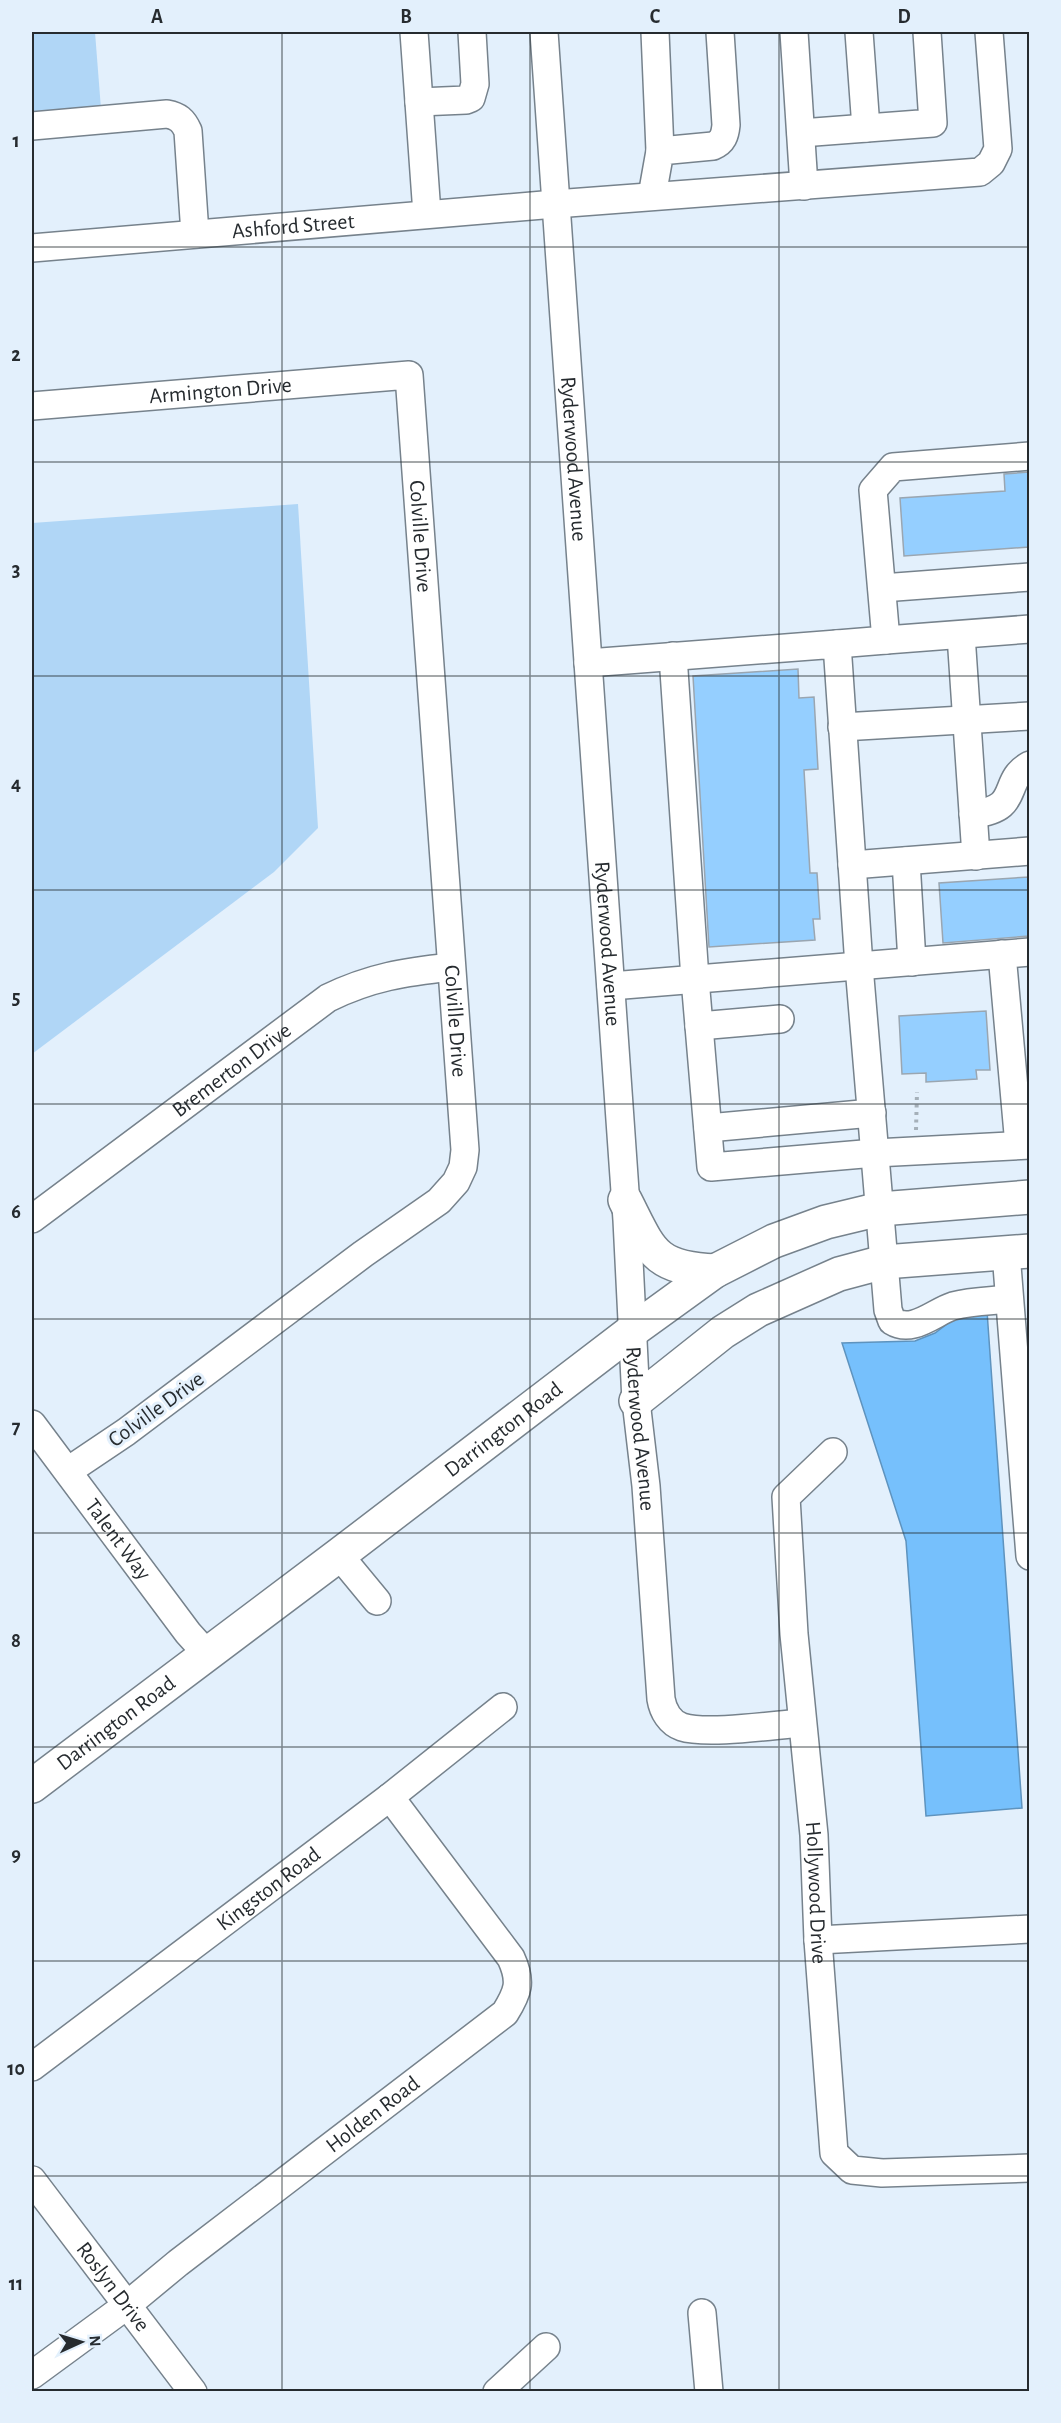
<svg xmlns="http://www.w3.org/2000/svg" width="1061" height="2423" font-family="'Alegreya Sans',sans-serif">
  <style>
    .green { fill: #b0d6f6 }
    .water { fill: #76c0fc; stroke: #5e93be; stroke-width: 1.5 }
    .building { fill: #95cfff; stroke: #9aa6b1; stroke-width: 1.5 }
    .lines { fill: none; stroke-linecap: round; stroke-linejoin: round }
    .minor-casing { stroke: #76828c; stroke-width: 30 }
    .major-casing { stroke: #76828c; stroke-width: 36 }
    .path { stroke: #a5b0b9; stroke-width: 4; stroke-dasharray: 3 4.5; stroke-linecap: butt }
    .minor { stroke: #fff; stroke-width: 27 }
    .major { stroke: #fff; stroke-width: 33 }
    .grid { fill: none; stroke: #262b2f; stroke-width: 1.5; stroke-opacity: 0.55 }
    .labels { text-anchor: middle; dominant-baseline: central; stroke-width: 6; stroke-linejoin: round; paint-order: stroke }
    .street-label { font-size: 22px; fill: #262b2f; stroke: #e3f0fc }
    .neatline { fill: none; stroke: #262b2f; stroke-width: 2 }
    .grid-label { font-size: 20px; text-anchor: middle; font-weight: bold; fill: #262b2f }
  </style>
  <rect width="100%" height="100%" fill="#e3f0fc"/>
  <g class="green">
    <polygon points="32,32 95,32 101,109 32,114"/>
    <polygon points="298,504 318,828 274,872 32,1054 32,523"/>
  </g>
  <polygon class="water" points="987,1311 1022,1808 926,1816 906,1541 842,1343 915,1341 935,1333 959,1315"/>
  <g class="building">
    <polygon points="1029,472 1029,547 904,556 900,498 1005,491 1004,474"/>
    <polygon points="798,669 799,698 814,697 818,769 804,770 810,873 817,873 820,919 813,919 815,940 709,947 693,676"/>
    <polygon points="1029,877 1029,936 943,943 939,883"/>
    <polygon points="986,1011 990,1070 976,1070 977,1079 926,1082 926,1073 902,1074 899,1016"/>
  </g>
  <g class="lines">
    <defs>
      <g id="minor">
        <polyline points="414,32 427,214"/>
        <path id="s1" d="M544,32L627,1220L636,1401L646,1486L661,1699C663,1711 670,1723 682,1727C707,1735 774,1725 802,1723"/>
        <polyline points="655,32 660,151"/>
        <polyline points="794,32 804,186"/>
        <polyline points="859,32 866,128"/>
        <polyline points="419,102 466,100 471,98 475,84 472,32"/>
        <path d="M32,126L167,114C178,116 183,120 188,131L195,234"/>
        <polyline points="801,133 933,123 927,32"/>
        <path d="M652,196L660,151L713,146C723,142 725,135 726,125L720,32"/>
        <path id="s2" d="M32,248L555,204L980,172L991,163L998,149L989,32"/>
        <path id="s3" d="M32,406L409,375L465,1150L463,1167L456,1182L439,1201L363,1254L126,1432L68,1471"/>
        <polyline points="882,588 1030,577"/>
        <polyline points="961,635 976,856"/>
        <polyline points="886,640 1030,629"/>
        <polyline points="837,644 886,640 873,490 893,467 1030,456"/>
        <polyline points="673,656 695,979 711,1167 875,1153 1030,1145"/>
        <path d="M588,663L837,644L859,966L888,1310L892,1321C913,1334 934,1312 953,1306C971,1301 991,1301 1009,1299"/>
        <polyline points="842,727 1030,716"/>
        <path d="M973,814C1023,809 1000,781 1030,765"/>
        <polyline points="906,861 912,962"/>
        <polyline points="852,865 1030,851"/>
        <polyline points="1002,954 1019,1145"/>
        <polyline points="611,986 1030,952"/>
        <polyline points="699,1026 780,1019"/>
        <polyline points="708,1128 872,1113"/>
        <path id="s4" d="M32,1219L328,998C371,977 405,972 451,967"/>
        <polyline points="1006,1253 1030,1556"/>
        <path id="s5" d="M32,1424L188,1633L207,1654"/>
        <path id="s6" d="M833,1452L786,1497L794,1634L814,1835L818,1940L834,2153L852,2170L882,2173L1030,2168"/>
        <polyline points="339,1555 377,1601"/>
        <polyline points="818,1940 1030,1929"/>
        <path id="s7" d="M32,2067L390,1797L503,1707"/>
        <path id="s8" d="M32,2180L193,2392"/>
        <polyline points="702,2313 709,2392"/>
        <path id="s9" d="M32,2375L126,2306L178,2263L505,2013C518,1992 522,1982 511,1958L390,1797"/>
        <polyline points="497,2392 546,2347"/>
      </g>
      <g id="major">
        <path d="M625,1200C651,1251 653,1268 715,1271"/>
        <polyline points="636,1401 723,1332 758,1310 839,1274 884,1262 1030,1251"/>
        <path id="s10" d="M32,1786L339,1555L632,1331L715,1271L774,1241L826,1222L880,1209L1030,1197"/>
      </g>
    </defs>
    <use href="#minor" class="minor-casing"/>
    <use href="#major" class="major-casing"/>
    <polyline class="path" points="916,1130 917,1092"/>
    <use href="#minor" class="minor"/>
    <use href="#major" class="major"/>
  </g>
  <path class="grid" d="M282,32V2392M530,32V2392M779,32V2392M32,247H1030M32,462H1030M32,676H1030M32,890H1030M32,1104H1030M32,1319H1030M32,1533H1030M32,1747H1030M32,1961H1030M32,2176H1030"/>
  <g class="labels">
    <g class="street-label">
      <text stroke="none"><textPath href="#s2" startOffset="262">Ashford Street</textPath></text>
      <text stroke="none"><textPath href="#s3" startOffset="189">Armington Drive</textPath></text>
      <text stroke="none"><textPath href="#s1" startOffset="428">Ryderwood Avenue</textPath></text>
      <text stroke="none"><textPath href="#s3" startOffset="540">Colville Drive</textPath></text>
      <text stroke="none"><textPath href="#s1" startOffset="914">Ryderwood Avenue</textPath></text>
      <text stroke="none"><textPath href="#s3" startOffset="1026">Colville Drive</textPath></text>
      <text stroke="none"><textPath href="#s4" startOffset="249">Bremerton Drive</textPath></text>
      <text transform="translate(156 1409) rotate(-36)">Colville Drive</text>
      <text stroke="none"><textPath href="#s1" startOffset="1400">Ryderwood Avenue</textPath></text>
      <text stroke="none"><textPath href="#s10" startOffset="591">Darrington Road</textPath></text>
      <text stroke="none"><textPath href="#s5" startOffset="144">Talent Way</textPath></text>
      <text stroke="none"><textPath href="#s10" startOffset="105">Darrington Road</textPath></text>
      <text stroke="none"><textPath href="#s7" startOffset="296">Kingston Road</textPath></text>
      <text stroke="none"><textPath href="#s6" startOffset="462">Hollywood Drive</textPath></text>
      <text stroke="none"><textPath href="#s9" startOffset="429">Holden Road</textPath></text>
      <text stroke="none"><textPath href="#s8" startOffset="134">Roslyn Drive</textPath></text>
    </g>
  </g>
  <rect width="1061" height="2423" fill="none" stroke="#e3f0fc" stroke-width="66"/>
  <g transform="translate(81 2342) rotate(86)" stroke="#e3f0fc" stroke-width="4.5" paint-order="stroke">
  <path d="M0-4.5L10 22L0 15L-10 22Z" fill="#262b2f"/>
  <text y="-9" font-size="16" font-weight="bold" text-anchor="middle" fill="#262b2f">N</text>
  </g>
  <rect x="33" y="33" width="995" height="2357" class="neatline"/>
  <g class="grid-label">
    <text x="157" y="23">A</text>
    <text x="406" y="23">B</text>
    <text x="655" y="23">C</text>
    <text x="904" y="23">D</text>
    <text x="16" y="147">1</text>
    <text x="16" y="361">2</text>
    <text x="16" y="576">3</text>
    <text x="16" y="790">4</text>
    <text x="16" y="1004">5</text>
    <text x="16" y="1218">6</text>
    <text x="16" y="1433">7</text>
    <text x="16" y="1647">8</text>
    <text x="16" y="1861">9</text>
    <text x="16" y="2075">10</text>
    <text x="16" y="2290">11</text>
  </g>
</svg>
